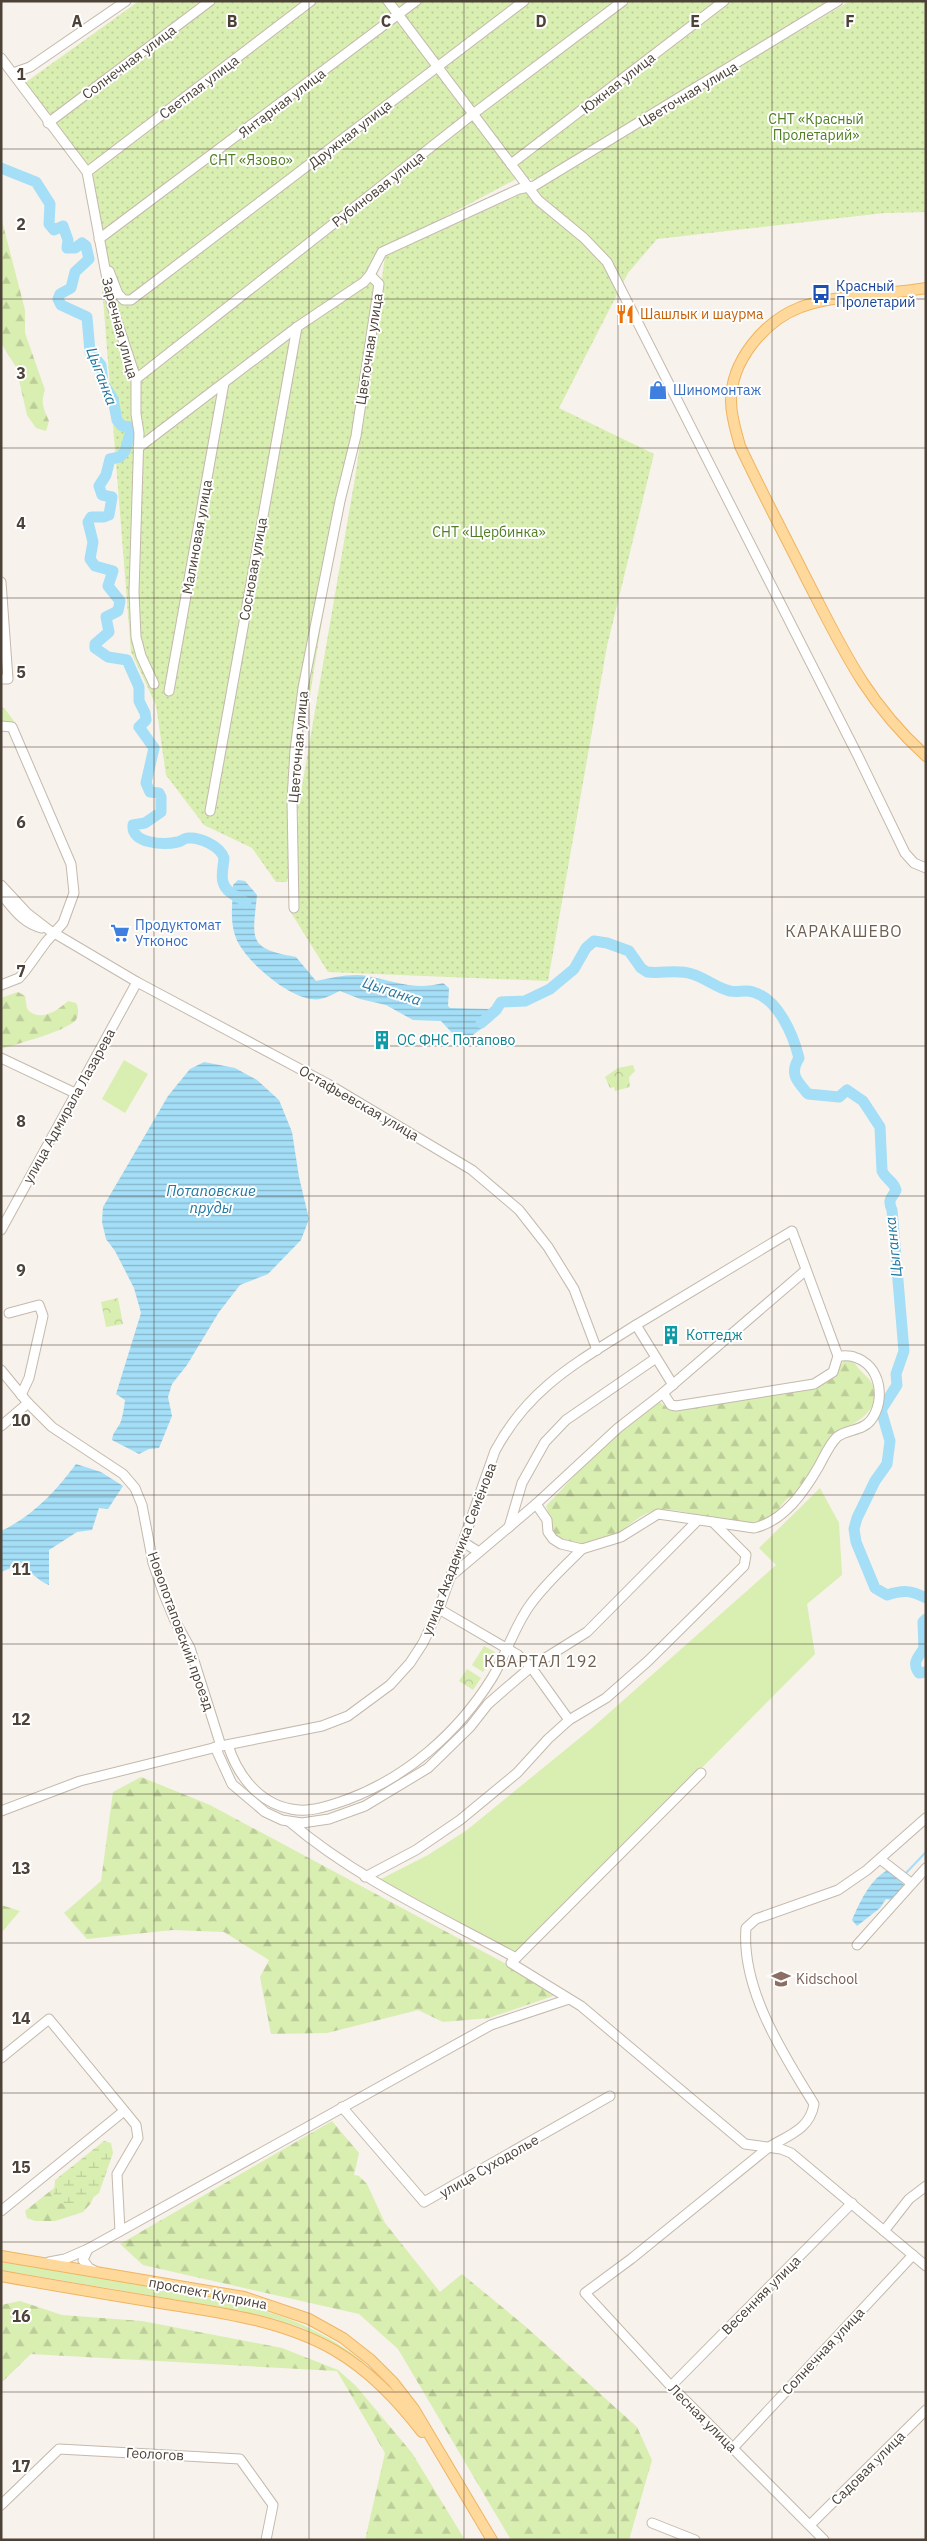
<svg xmlns="http://www.w3.org/2000/svg" width="927" height="2541" viewBox="0 0 927 2541" font-family="'IBM Plex Sans',sans-serif">
<style>
.grass{fill:#d9eeb1}
.forest{fill:url(#forest-firs)}
.wetland{fill:url(#wetland-marsh)}
.park{fill:url(#park-crowns)}
.garden{fill:url(#garden-dots)}
.water{fill:url(#water-rules)}
.lines{fill:none;stroke-linecap:round;stroke-linejoin:round}
.stream{stroke:#a4def7;stroke-width:2}
.river{stroke:#a4def7;stroke-width:11}
.minor-casing{stroke:#c4b9ac;stroke-width:11}
.major-casing{stroke:#efb561;stroke-width:12}
.minor{stroke:#fff;stroke-width:9}
.major{stroke:#ffd89c;stroke-width:10}
.grid{fill:none;stroke:#4c4238;stroke-width:1;stroke-opacity:0.55}
.labels{text-anchor:middle;dominant-baseline:central;stroke-width:4;stroke-linejoin:round;paint-order:stroke}
.street-label{font-size:14px;fill:#4c4238;stroke:#fff}
.park-label{font-size:14px;fill:#507f23;stroke:#fff}
.transit-label{font-size:14px;fill:#164399;stroke:#fff;text-anchor:start}
.food-label{font-size:14px;fill:#c56008;stroke:#fff;text-anchor:start}
.shop-label{font-size:14px;fill:#366cbe;stroke:#fff;text-anchor:start}
.culture-label{font-size:14px;fill:#0d838f;stroke:#fff;text-anchor:start}
.education-label{font-size:14px;fill:#785e54;stroke:#fff;text-anchor:start}
.water-label{font-size:15px;font-style:italic;fill:#2178a0;stroke:#fff}
.quarter-label{font-size:16px;letter-spacing:1px;fill:#705f4e;stroke:#fff}
.grid-label{font-size:16px;text-anchor:middle;font-weight:bold;fill:#4c4238;stroke:#fff;stroke-width:4;stroke-linejoin:round;paint-order:stroke}
</style>
<defs>
<pattern id="forest-firs" width="22" height="20" patternUnits="userSpaceOnUse" patternTransform="scale(1.25)"><rect width="22" height="20" fill="#d9eeb1"/><path d="M5 1l3.5 6h-7zM16 11l3.5 6h-7z" fill="#bccd99"/></pattern>
<pattern id="wetland-marsh" width="20" height="14" patternUnits="userSpaceOnUse" patternTransform="scale(1.25)"><rect width="20" height="14" fill="#d9eeb1"/><path d="M1 5h8M5 5V1M11 12h8M15 12V8" fill="none" stroke="#bccd99"/></pattern>
<pattern id="park-crowns" width="20" height="18" patternUnits="userSpaceOnUse" patternTransform="scale(1.25)"><rect width="20" height="18" fill="#d9eeb1"/><path d="M2 6a3 3 0 1 1 6 0M12 15a3 3 0 1 1 6 0" fill="none" stroke="#bccd99"/></pattern>
<pattern id="garden-dots" width="8" height="8" patternUnits="userSpaceOnUse" patternTransform="scale(1.25)"><rect width="8" height="8" fill="#d9eeb1"/><path d="M2 2h.1M6 6h.1" fill="none" stroke="#bccd99" stroke-width="1.8" stroke-linecap="round"/></pattern>
<pattern id="water-rules" width="6" height="5" patternUnits="userSpaceOnUse" patternTransform="scale(1.25)"><rect width="6" height="5" fill="#a4def7"/><path d="M0 2.5h6" fill="none" stroke="#88b6c9"/></pattern>
</defs>
<rect width="100%" height="100%" fill="#f7f2eb"/>
<!-- grass -->
<g class="grass">
<polygon points="124,1060 148,1074 125,1113 102,1099"/>
<polygon points="820,1488 839,1523 842,1575 807,1604 815,1654 515,1956 377,1881 428,1855 467,1830 592,1728 776,1565 759,1548"/>
<polygon points="484,1646 495,1652 483,1672 472,1665"/>
<path d="M1 2261C55 2270 109 2279 163 2289 241 2303 300 2312 365 2363L322 2337 300 2327 275 2319 237 2310 1 2270Z"/>
</g>
<!-- forest -->
<g class="forest">
<path d="M1 217 25 310V333L45 390C40 403 44 409 49 421L46 431 36 428 27 415 16 367 1 343Z"/>
<polygon points="1,707 5,709 16,724 1,727"/>
<path d="M18 992 25 996 27 1009C40 1023 57 1011 68 1001L76 1003C79 1008 79 1016 75 1021 65 1031 17 1044 1 1049V998Z"/>
<path d="M845 1358C857 1363 854 1364 862 1372 875 1385 872 1382 876 1400 871 1409 865 1417 856 1422 850 1426 841 1428 836 1433 823 1449 815 1478 800 1491 796 1495 791 1496 787 1499 779 1507 773 1518 762 1522 732 1534 688 1505 657 1510 643 1513 632 1523 621 1531 611 1538 578 1547 567 1543 548 1537 552 1521 546 1506L599 1450 657 1400 672 1411 818 1386C831 1379 838 1372 845 1358Z"/>
<polygon points="141,1777 210,1805 553,1989 556,1995 489,2018 443,2022 418,2010 327,2033 271,2034 260,1977 269,1960 224,1932 173,1930 87,1939 64,1913 101,1881 113,1792"/>
<polygon points="1,1905 20,1911 1,1933"/>
<polygon points="332,2121 359,2153 354,2175 359,2176 367,2184 385,2223 440,2292 462,2274 525,2326 637,2427 652,2460 629,2540 511,2540 398,2349 359,2314 143,2265 120,2244"/>
<polygon points="92,2158 100,2181 91,2203 83,2212 55,2221 35,2221 27,2218 25,2211"/>
<polygon points="20,2301 62,2315 142,2321 282,2348 338,2370 356,2386 412,2453 465,2540 365,2540 385,2453 337,2371 31,2354 1,2383 1,2305"/>
</g>
<!-- wetland -->
<path class="wetland" d="M104 2141 111 2143 113 2153 99 2193C90 2202 66 2206 53 2202L55 2180Z"/>
<!-- park -->
<g class="park">
<polygon points="633,1065 635,1071 629,1077 630,1087 615,1091 614,1087 610,1088 605,1077 618,1068"/>
<polygon points="118,1298 123,1324 106,1327 101,1302"/>
<polygon points="467,1669 481,1678 473,1690 459,1681"/>
</g>
<!-- garden -->
<polygon class="garden" points="139,1 832,1 536,180 520,177 381,251 295,789 299,804 356,472 385,256 539,186 850,1 926,1 926,212 884,213 657,239 628,273 559,408 654,454 607,646 548,981 328,972 290,911 299,809 287,882 276,882 252,848 204,825 166,775 156,705 131,652 93,172 22,85"/>
<!-- water -->
<g class="water">
<path d="M238 880 245 881 257 895C253 938 246 949 296 957L316 981C332 978 351 973 367 976 393 981 416 991 443 983L449 988 448 1006 450 1008 490 1009 493 1013V1020L470 1037 453 1034 441 1021 413 1020 386 1005 360 999 340 991C331 995 322 1001 311 999 287 996 245 961 236 938 229 921 233 902 233 885Z"/>
<path d="M204 1062 235 1068 257 1080 279 1100 292 1132 299 1177 309 1219 301 1240 268 1274 240 1285 219 1312 187 1365 172 1384 168 1397 172 1416 159 1448 149 1449 139 1454 112 1440C113 1431 118 1429 121 1421 123 1414 124 1408 125 1400L116 1394 141 1313 134 1288 115 1251 106 1239 102 1222 103 1207 168 1096 190 1069Z"/>
<path d="M76 1464 101 1472 123 1486 108 1509 99 1508 92 1530 77 1532 49 1550V1585C36 1580 31 1570 18 1565L1 1572V1531C33 1516 55 1492 76 1464Z"/>
<polygon points="926,1612 926,1649 922,1625"/>
<path d="M888 1870 904 1885 894 1900 886 1899 880 1908 857 1926 852 1920C860 1902 870 1879 888 1870Z"/>
</g>
<g class="lines">
<!-- stream -->
<polyline class="stream" points="905,1874 926,1852"/>
<!-- river -->
<g class="river">
<path d="M1 168 36 182 50 204 49 224 54 230 63 226 68 240 67 248H75L82 243 86 246 89 259 75 272 71 288 60 294 58 299 61 305 87 317 90 352 101 365 103 383 113 399 117 420 122 426 132 427 125 451 120 457 110 459 106 475 99 486 102 495 112 497 109 515 104 517H91L88 522 93 542 90 559 95 566 113 571 108 586 120 601 118 611 106 617 109 632 95 644V648L108 657 127 660 139 687V701L145 713 146 720 139 727 154 748 146 783 150 792 159 793 161 797V812L145 823 133 825C131 844 164 845 178 842 182 841 184 838 188 838 200 837 220 846 224 858 223 871 218 884 231 893 236 897 241 898 246 903"/>
<path d="M481 1023 496 1010 501 1002 525 1001 550 989 574 969 586 948 594 941 607 943 629 951 641 968 647 972C662 974 677 969 692 974 706 978 716 988 730 991 738 993 745 989 753 992 778 999 793 1034 799 1058 789 1074 797 1081 808 1094L839 1097 847 1090 863 1101 880 1127 882 1171C886 1180 893 1180 896 1190 892 1199 887 1198 892 1210L904 1351 896 1374 897 1385 881 1410 890 1441 887 1464 875 1481 857 1518 854 1529 856 1542 875 1588 887 1595C903 1590 911 1590 926 1598"/>
<path d="M926 1619 923 1622 924 1648C919 1657 911 1662 919 1673L926 1672"/>
</g>
<!-- minor casing -->
<g class="minor-casing">
<g id="minor">
<polyline points="388,1 538,200 584,238 607,262 858,756 905,853 914,863 926,868"/>
<polyline points="1,58 87,172 112,306 136,379 136,414 139,433 134,592 136,637 141,656 154,684"/>
<polyline points="13,73 30,67 126,1"/>
<polyline points="48,123 210,1"/>
<polyline points="511,164 724,1"/>
<polyline points="87,172 311,1"/>
<polyline points="99,239 416,1"/>
<polyline points="109,271 118,294 124,300 131,300 524,1"/>
<polyline points="136,379 473,114 623,1"/>
<polyline points="138,448 297,327 364,282 370,275 382,252 519,189 534,186 838,1"/>
<polyline points="1,582 8,679 1,679"/>
<polyline points="169,691 224,383"/>
<polyline points="1,726 12,727 71,864 74,893 63,923 46,942 25,971 19,978 1,985"/>
<polyline points="210,811 297,327"/>
<polyline points="1,885 27,913 49,930 137,982 328,1084 472,1170 519,1210 548,1247 574,1289 597,1350"/>
<path d="M1 894C13 908 23 924 42 928"/>
<polyline points="294,908 292,800 295,750 303,688 340,501 356,436 379,284 370,275"/>
<polyline points="1,1058 75,1093"/>
<polyline points="1,1230 137,982"/>
<polyline points="9,1313 39,1305 43,1316 29,1378 21,1395"/>
<polyline points="1,1370 28,1403 52,1427 123,1474 135,1488 142,1505 153,1563 163,1592 175,1621 190,1648 221,1746"/>
<polyline points="663,1393 671,1405 676,1406 814,1384 833,1372 838,1356 792,1231 636,1325 673,1385"/>
<polyline points="1,1426 28,1403"/>
<path d="M536 1504 547 1520 548 1532 553 1539 561 1544 582 1549 621 1537 658 1514 754 1528C784 1521 804 1492 819 1466 824 1457 829 1445 837 1437 847 1429 863 1431 871 1420 886 1400 881 1365 854 1357 850 1355 843 1356 838 1356"/>
<polyline points="509,1527 536,1504 618,1428 663,1393 806,1270"/>
<polyline points="463,1542 479,1552"/>
<polyline points="452,1575 509,1527 522,1483 545,1442 566,1420 656,1358"/>
<polyline points="439,1609 518,1655 531,1667 569,1720"/>
<path d="M228 1745C237 1774 258 1803 291 1809 310 1813 328 1806 346 1800 406 1778 458 1733 492 1678 506 1655 514 1627 530 1605 545 1584 564 1567 582 1549"/>
<polyline points="215,1747 232,1784 265,1812 282,1820 302,1823 329,1819 365,1806 428,1768 470,1727 488,1704 504,1690 531,1667 587,1632 698,1520"/>
<polyline points="701,1773 511,1963 581,2006 745,2144 781,2149 791,2153 926,2266"/>
<path d="M1 1811 80 1781 221 1746 322 1726 348 1716 390 1685 410 1663 423 1643 439 1609 495 1451C529 1387 578 1362 636 1325"/>
<path d="M290 1822C357 1879 439 1916 516 1958"/>
<polyline points="880,1859 911,1883"/>
<polyline points="365,1877 416,1850 460,1820 517,1773 548,1739 569,1720 606,1698 648,1661 744,1566 746,1555 713,1522"/>
<polyline points="857,1945 926,1868"/>
<polyline points="1,2058 49,2019 136,2125 138,2138 117,2174 120,2231"/>
<polyline points="342,2107 424,2202 610,2096"/>
<polyline points="1,2211 124,2111"/>
<polyline points="884,2231 909,2199 926,2186"/>
<polyline points="88,2249 83,2260 89,2268 95,2271"/>
<polyline points="49,2262 65,2259 88,2249 491,2025 569,1999"/>
<polyline points="671,2386 852,2203"/>
<polyline points="734,2447 913,2255"/>
<polyline points="1,2505 59,2449 240,2459 273,2505 266,2540"/>
<polyline points="652,2523 695,2540"/>
<polyline points="810,2525 926,2410"/>
<path d="M824 2540 668 2383 585 2293 631 2259 769 2147C789 2135 810 2129 814 2104 783 2054 741 1989 746 1928L756 1919 838 1890 867 1870 926 1818"/>
</g>
</g>
<!-- major casing -->
<g class="major-casing">
<g id="major">
<path d="M926 288C886 295 838 294 801 307 764 321 731 361 731 401 731 417 736 431 740 446 761 491 784 534 806 578 842 648 866 702 926 756"/>
<polyline points="1,2256 244,2297 309,2319 343,2338 371,2360 393,2382 414,2409 492,2540"/>
<path d="M1 2276C56 2286 111 2295 166 2304 224 2313 283 2321 334 2350 370 2371 397 2400 422 2432"/>
</g>
</g>
<!-- minor -->
<use href="#minor" class="minor"/>
<!-- major -->
<use href="#major" class="major"/>
</g>
<!-- grid -->
<path class="grid" d="M154 1V2540M309 1V2540M464 1V2540M618 1V2540M772 1V2540M1 149H926M1 299H926M1 448H926M1 598H926M1 747H926M1 897H926M1 1046H926M1 1196H926M1 1345H926M1 1495H926M1 1644H926M1 1794H926M1 1943H926M1 2093H926M1 2242H926M1 2392H926"/>
<!-- icons -->
<defs>
<g id="bus-bare" transform="scale(1.5)"><path d="M-5-6H5V4H4V6H2V4H-2V6H-4V4H-5ZM-3.5-4V0h7V-4ZM-3.5 1.2v1.5H-2V1.2ZM2 1.2v1.5H3.5V1.2Z" fill="#1a4fb4" stroke="#fff" stroke-width="2.5" paint-order="stroke"/></g>
<g id="restaurant-bare" transform="scale(1.5)"><path d="M-5-6h1v4h1v-4h1v4h1v-4h1v5L-1.5 .5V6h-2V.5L-5-1ZM5-6V6H3V1.5H1.5Q1.5-4 5-6Z" fill="#e8710a" stroke="#fff" stroke-width="2.5" paint-order="stroke"/></g>
<g id="shop-bare" transform="scale(1.5)"><path d="M-5-2.5h2.3a2.7 3.5 0 0 1 5.4 0H5L5.5 6h-11ZM-1.5-2.5h3a1.5 2.3 0 0 0-3 0Z" fill="#3f7fe0" stroke="#fff" stroke-width="2.5" paint-order="stroke"/></g>
<g id="supermarket-bare" transform="scale(1.5)"><path d="M-6-5.5h2.5l.6 2H6L4.5 2H-2.5L-4.4-4H-6ZM-1.5 3.2a1.3 1.3 0 1 0 .1 0ZM3 3.2a1.3 1.3 0 1 0 .1 0Z" fill="#3f7fe0" stroke="#fff" stroke-width="2.5" paint-order="stroke"/></g>
<g id="building-bare" transform="scale(1.5)"><path d="M-4-6H4V6H1V3H-1V6H-4ZM-2.5-4.3h1.7v1.8h-1.7ZM.8-4.3h1.7v1.8H.8ZM-2.5-1h1.7V.8h-1.7ZM.8-1h1.7V.8H.8Z" fill="#0f9aa8" stroke="#fff" stroke-width="2.5" paint-order="stroke"/></g>
<g id="school-bare" transform="scale(1.5)"><path d="M0-5L7-2L0 1L-7-2ZM-4 1L0 2.5L4 1V4Q0 6-4 4Z" fill="#8d6e63" stroke="#fff" stroke-width="2.5" paint-order="stroke"/></g>
</defs>
<g fill-rule="evenodd">
<use href="#bus-bare" x="821" y="294"/>
<use href="#restaurant-bare" x="625" y="314"/>
<use href="#shop-bare" x="658" y="390"/>
<use href="#supermarket-bare" x="120" y="933"/>
<use href="#building-bare" x="382" y="1040"/>
<use href="#building-bare" x="671" y="1335"/>
<use href="#school-bare" x="781" y="1979"/>
</g>
<g class="labels">
<!-- street labels -->
<g class="street-label">
<text transform="translate(129 62) rotate(-37)">Солнечная улица</text>
<text transform="translate(618 83) rotate(-38)">Южная улица</text>
<text transform="translate(199 87) rotate(-37)">Светлая улица</text>
<text transform="translate(688 94) rotate(-31)">Цветочная улица</text>
<text transform="translate(282 103) rotate(-37)">Янтарная улица</text>
<text transform="translate(350 134) rotate(-38)">Дружная улица</text>
<text transform="translate(378 189) rotate(-38)">Рубиновая улица</text>
<text transform="translate(120 328) rotate(75)">Заречная улица</text>
<text transform="translate(369 349) rotate(-81)">Цветочная улица</text>
<text transform="translate(197 537) rotate(-80)">Малиновая улица</text>
<text transform="translate(253 569) rotate(-80)">Сосновая улица</text>
<text transform="translate(298 747) rotate(-85)">Цветочная улица</text>
<text transform="translate(359 1103) rotate(30)">Остафьевская улица</text>
<text transform="translate(69 1106) rotate(-61)">улица Адмирала Лазарева</text>
<text transform="translate(459 1549) rotate(-69)">улица Академика Семёнова</text>
<text transform="translate(181 1631) rotate(70)">Новопотаповский проезд</text>
<text transform="translate(489 2166) rotate(-30)">улица Суходолье</text>
<text transform="translate(208 2293) rotate(11)">проспект Куприна</text>
<text transform="translate(761 2295) rotate(-45)">Весенняя улица</text>
<text transform="translate(823 2351) rotate(-47)">Солнечная улица</text>
<text transform="translate(703 2418) rotate(45)">Лесная улица</text>
<text transform="translate(155 2454) rotate(3)">Геологов</text>
<text transform="translate(868 2468) rotate(-45)">Садовая улица</text>
</g>
<!-- park labels -->
<g class="park-label">
<text x="816" y="119">СНТ «Красный<tspan x="816" dy="16">Пролетарий»</tspan></text>
<text x="251" y="160">СНТ «Язово»</text>
<text x="489" y="532">СНТ «Щербинка»</text>
</g>
<!-- transit labels -->
<g class="transit-label">
<text x="836" y="286">Красный<tspan x="836" dy="16">Пролетарий</tspan></text>
</g>
<!-- food labels -->
<g class="food-label">
<text x="640" y="314">Шашлык и шаурма</text>
</g>
<!-- shop labels -->
<g class="shop-label">
<text x="673" y="390">Шиномонтаж</text>
<text x="135" y="925">Продуктомат<tspan x="135" dy="16">Утконос</tspan></text>
</g>
<!-- culture labels -->
<g class="culture-label">
<text x="397" y="1040">ОС ФНС Потапово</text>
<text x="686" y="1335">Коттедж</text>
</g>
<!-- education labels -->
<g class="education-label">
<text x="796" y="1979">Kidschool</text>
</g>
<!-- water labels -->
<g class="water-label">
<text transform="translate(102 376) rotate(69)">Цыганка</text>
<text transform="translate(392 991) rotate(18)">Цыганка</text>
<text x="211" y="1190">Потаповские<tspan x="211" dy="17">пруды</tspan></text>
<text transform="translate(893 1247) rotate(-96)">Цыганка</text>
</g>
<!-- quarter labels -->
<g class="quarter-label">
<text x="844" y="931">КАРАКАШЕВО</text>
<text x="541" y="1661">КВАРТАЛ 192</text>
</g>
</g>
<g class="grid-label">
<text x="77" y="27">A</text>
<text x="232" y="27">B</text>
<text x="386" y="27">C</text>
<text x="541" y="27">D</text>
<text x="695" y="27">E</text>
<text x="850" y="27">F</text>
<text x="21" y="80">1</text>
<text x="21" y="230">2</text>
<text x="21" y="379">3</text>
<text x="21" y="529">4</text>
<text x="21" y="678">5</text>
<text x="21" y="828">6</text>
<text x="21" y="977">7</text>
<text x="21" y="1127">8</text>
<text x="21" y="1276">9</text>
<text x="21" y="1426">10</text>
<text x="21" y="1575">11</text>
<text x="21" y="1725">12</text>
<text x="21" y="1874">13</text>
<text x="21" y="2024">14</text>
<text x="21" y="2173">15</text>
<text x="21" y="2322">16</text>
<text x="21" y="2472">17</text>
</g>
<!-- border -->
<rect width="927" height="2541" fill="none" stroke="#4c4238" stroke-width="5"/>
</svg>
